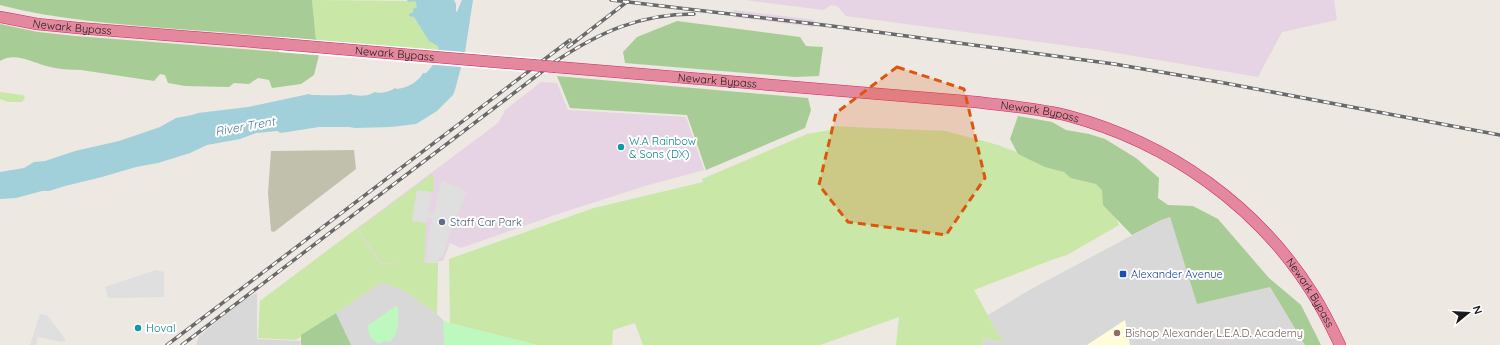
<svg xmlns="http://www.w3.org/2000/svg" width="1500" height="345" viewBox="0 0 1500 345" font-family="Quicksand,sans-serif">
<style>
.residential{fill:#d9d8d8}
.industrial{fill:#e6d3e3}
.education{fill:#fffdd8}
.construction{fill:#c1c0ad}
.grass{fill:#c9e7a6}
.forest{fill:#a8cc96}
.park{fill:#bdf8bf}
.parking{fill:#dfdfdf}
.water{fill:#a1d0db}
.pier{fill:#fff}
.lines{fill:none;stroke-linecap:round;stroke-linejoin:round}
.highway-casing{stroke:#d32568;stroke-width:12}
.highway{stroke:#e4889d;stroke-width:11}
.rail-casing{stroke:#696969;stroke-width:3.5}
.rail{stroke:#fff;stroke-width:2;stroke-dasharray:6;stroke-linecap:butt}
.highway-bridge-casing{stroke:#d32568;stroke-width:12;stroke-linecap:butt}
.highway-bridge{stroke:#e4889d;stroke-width:11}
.marked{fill:#de560d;fill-opacity:0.2;stroke:#de560d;stroke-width:3;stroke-dasharray:8 5;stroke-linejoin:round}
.culture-dot{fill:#0f9aa8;stroke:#fff;stroke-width:1.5}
.service-dot{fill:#5c6f8a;stroke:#fff;stroke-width:1.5}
.transit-dot{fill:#1a4fb4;stroke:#fff;stroke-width:1.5}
.education-dot{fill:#8d6e63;stroke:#fff;stroke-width:1.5}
.labels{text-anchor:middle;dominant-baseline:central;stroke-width:4;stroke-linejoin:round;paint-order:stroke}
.street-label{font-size:11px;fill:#1b1b1b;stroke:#fff}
.culture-label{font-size:11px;fill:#0d838f;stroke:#fff;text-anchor:start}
.service-label{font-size:11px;fill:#4e5e75;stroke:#fff;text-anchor:start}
.transit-label{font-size:11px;fill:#164399;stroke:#fff;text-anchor:start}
.education-label{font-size:11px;fill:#785e54;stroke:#fff;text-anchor:start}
.water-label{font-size:12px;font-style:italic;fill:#4778a1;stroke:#fff}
</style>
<rect width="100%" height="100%" fill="#ede8e1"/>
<!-- residential -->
<g class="residential">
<polygon points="1170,217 1197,303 1270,287 1305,345 982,345 984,338 1002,342 988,315 1033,288 1161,220"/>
<polygon points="382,282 406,292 437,314 445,322 447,345 351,345 336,313"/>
<polygon points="257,293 257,339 301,341 300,345 196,345 199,336 245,299"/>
</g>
<!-- industrial -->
<g class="industrial">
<polygon points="745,0 1334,0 1337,20 1282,32 1258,77 1099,50 846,16 837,6 831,5 824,10"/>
<polygon points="734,10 815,20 814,27 733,17"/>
<polygon points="541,82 557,83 568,110 686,117 704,170 645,186 555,215 461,248 450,243 443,261 439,261 438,264 381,264 356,229 498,123 504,113 504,111"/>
</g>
<!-- education -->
<polygon class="education" points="1125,320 1130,345 1087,345"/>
<!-- construction -->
<polygon class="construction" points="354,150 356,169 274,232 271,231 268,193 271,151"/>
<!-- grass -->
<g class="grass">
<polygon points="312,0 415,1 417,7 411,13 430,41 438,45 439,50 316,40"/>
<polygon points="0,92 23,95 25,98 22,102 8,102 0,99"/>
<polygon points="831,126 946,131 998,145 1104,186 1119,225 1067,255 1054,259 974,290 1002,341 1002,342 984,338 982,345 896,345 899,317 820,345 643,345 635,323 613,330 612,345 537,345 450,323 449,259 594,208 703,182 702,179 807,134 830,130"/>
<polygon points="432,174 434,178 433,193 417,190 412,221 426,223 424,263 438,263 437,314 406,292 382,282 296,340 258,338 260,301 356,229 381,264 412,263 382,263 357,229"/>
</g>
<!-- forest -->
<g class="forest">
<path d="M0 0H312L316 40C270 36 223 32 177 29 118 24 58 20 0 5Z"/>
<polygon points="677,21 800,37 806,46 823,47 819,76 795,77 625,63 623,52 637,37"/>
<path d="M0 24 38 32 75 36 319 55 314 75 301 84 272 88 269 80 258 78 249 84 234 83 229 87 185 86 168 83 165 75 160 74 154 81 81 70C70 70 58 69 46 66 31 62 15 52 0 61Z"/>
<polygon points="557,76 808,98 811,110 805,128 706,170 687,115 570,108"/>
<polygon points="1018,116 1052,122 1066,130 1089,134 1105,139 1136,158 1159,178 1158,198 1168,205 1193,206 1218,219 1269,278 1301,305 1321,345 1305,345 1270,287 1197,304 1170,217 1161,220 1132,235 1103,205 1102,190 1096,184 1071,178 1064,172 1045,167 1018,154 1010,139"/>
<polygon points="336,313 351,345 301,345 301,335"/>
</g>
<!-- park -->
<g class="park">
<path d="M396 306 398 308C398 319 400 335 389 342L385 341 378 344 370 336 367 326Z"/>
<polygon points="443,321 450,323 537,345 444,345"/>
</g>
<!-- parking -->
<g class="parking">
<polygon points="442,180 467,192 458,215 455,215 443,257 439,257 438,263 426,263 428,237 432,219 427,218 426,223 412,221 417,190 432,192 428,212 434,213 439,189"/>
<polygon points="156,270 164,272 164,297 108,298 105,287"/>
<polygon points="40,314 47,315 66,340 62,342 38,337 36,345 30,345"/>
</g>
<!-- water -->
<path class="water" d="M407 0H454L456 4V11L457 12 462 0H473L465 52 455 90 453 95 437 111 416 124 391 127 355 128 349 127H319L281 133 277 131 256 133 240 139 207 145 190 153 158 163 136 167 102 177 65 186 49 191H42L16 198 0 199V172L24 168 34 162 45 161 75 151 119 141 160 127 176 118 192 115 198 113 248 107 309 94 312 95C320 95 346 96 350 94 356 96 369 97 374 92 379 94 390 92 395 88L397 89C408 88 419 81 423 73H426C433 67 440 54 438 46L429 41 414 17 409 16V14L413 12V9L417 7 415 1 408 2Z"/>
<!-- pier -->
<polygon class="pier" points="280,37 564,60 547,74 279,52"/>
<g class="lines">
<!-- highway casing -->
<g class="highway-casing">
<g id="highway">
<path id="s1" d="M0 17 37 24 78 28 280 44"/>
<path id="s2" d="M556 67 976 102C1007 106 1039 108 1069 116 1169 143 1258 206 1313 294 1323 310 1332 328 1340 345"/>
</g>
</g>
<!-- highway -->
<use href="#highway" class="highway"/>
<!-- rail casing -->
<g class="rail-casing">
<g id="rail">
<polyline points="611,0 832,26 1114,64 1219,82 1500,135"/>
<polyline points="568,47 628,1"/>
<polyline points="167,345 570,40"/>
<path d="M182 345 556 61C600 32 640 14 694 14"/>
</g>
</g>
<!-- rail -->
<use href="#rail" class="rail"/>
<!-- highway-bridge casing -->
<g class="highway-bridge-casing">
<g id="highway-bridge">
<path id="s3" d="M280 44 556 67"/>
</g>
</g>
<!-- highway-bridge -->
<use href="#highway-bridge" class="highway-bridge"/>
</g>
<!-- marked area -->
<path class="marked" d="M897 67 964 89 985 178 946 235 848 222 819 185 836 113Z"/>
<!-- markers -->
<g class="culture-dot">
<circle cx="621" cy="147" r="4"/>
<circle cx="138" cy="328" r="4"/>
</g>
<circle class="service-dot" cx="442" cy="222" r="4"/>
<rect class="transit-dot" x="1119" y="270" width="8" height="8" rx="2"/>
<circle class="education-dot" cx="1117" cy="333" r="4"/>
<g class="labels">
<!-- street labels -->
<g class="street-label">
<text stroke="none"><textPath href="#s1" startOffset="73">Newark Bypass</textPath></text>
<text stroke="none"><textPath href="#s3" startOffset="115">Newark Bypass</textPath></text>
<text stroke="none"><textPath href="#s2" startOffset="162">Newark Bypass</textPath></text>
<text stroke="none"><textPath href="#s2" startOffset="486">Newark Bypass</textPath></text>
<text stroke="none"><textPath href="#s2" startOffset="822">Newark Bypass</textPath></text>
</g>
<!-- culture labels -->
<g class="culture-label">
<text x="629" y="141">W.A Rainbow<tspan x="629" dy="13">&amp; Sons (DX)</tspan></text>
<text x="146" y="328">Hoval</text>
</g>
<!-- service labels -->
<g class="service-label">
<text x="450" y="222">Staff Car Park</text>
</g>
<!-- transit labels -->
<g class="transit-label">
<text x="1131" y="274">Alexander Avenue</text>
</g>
<!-- education labels -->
<g class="education-label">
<text x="1125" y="333">Bishop Alexander L.E.A.D. Academy</text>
</g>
<!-- water labels -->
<g class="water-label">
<text transform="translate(245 126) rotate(-10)">River Trent</text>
</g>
</g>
<!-- north arrow -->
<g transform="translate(1468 313) rotate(72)" stroke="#ffffff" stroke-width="3" paint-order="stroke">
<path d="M0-3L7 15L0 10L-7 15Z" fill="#1b1b1b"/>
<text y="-6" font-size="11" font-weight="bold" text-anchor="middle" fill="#1b1b1b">N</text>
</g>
</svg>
